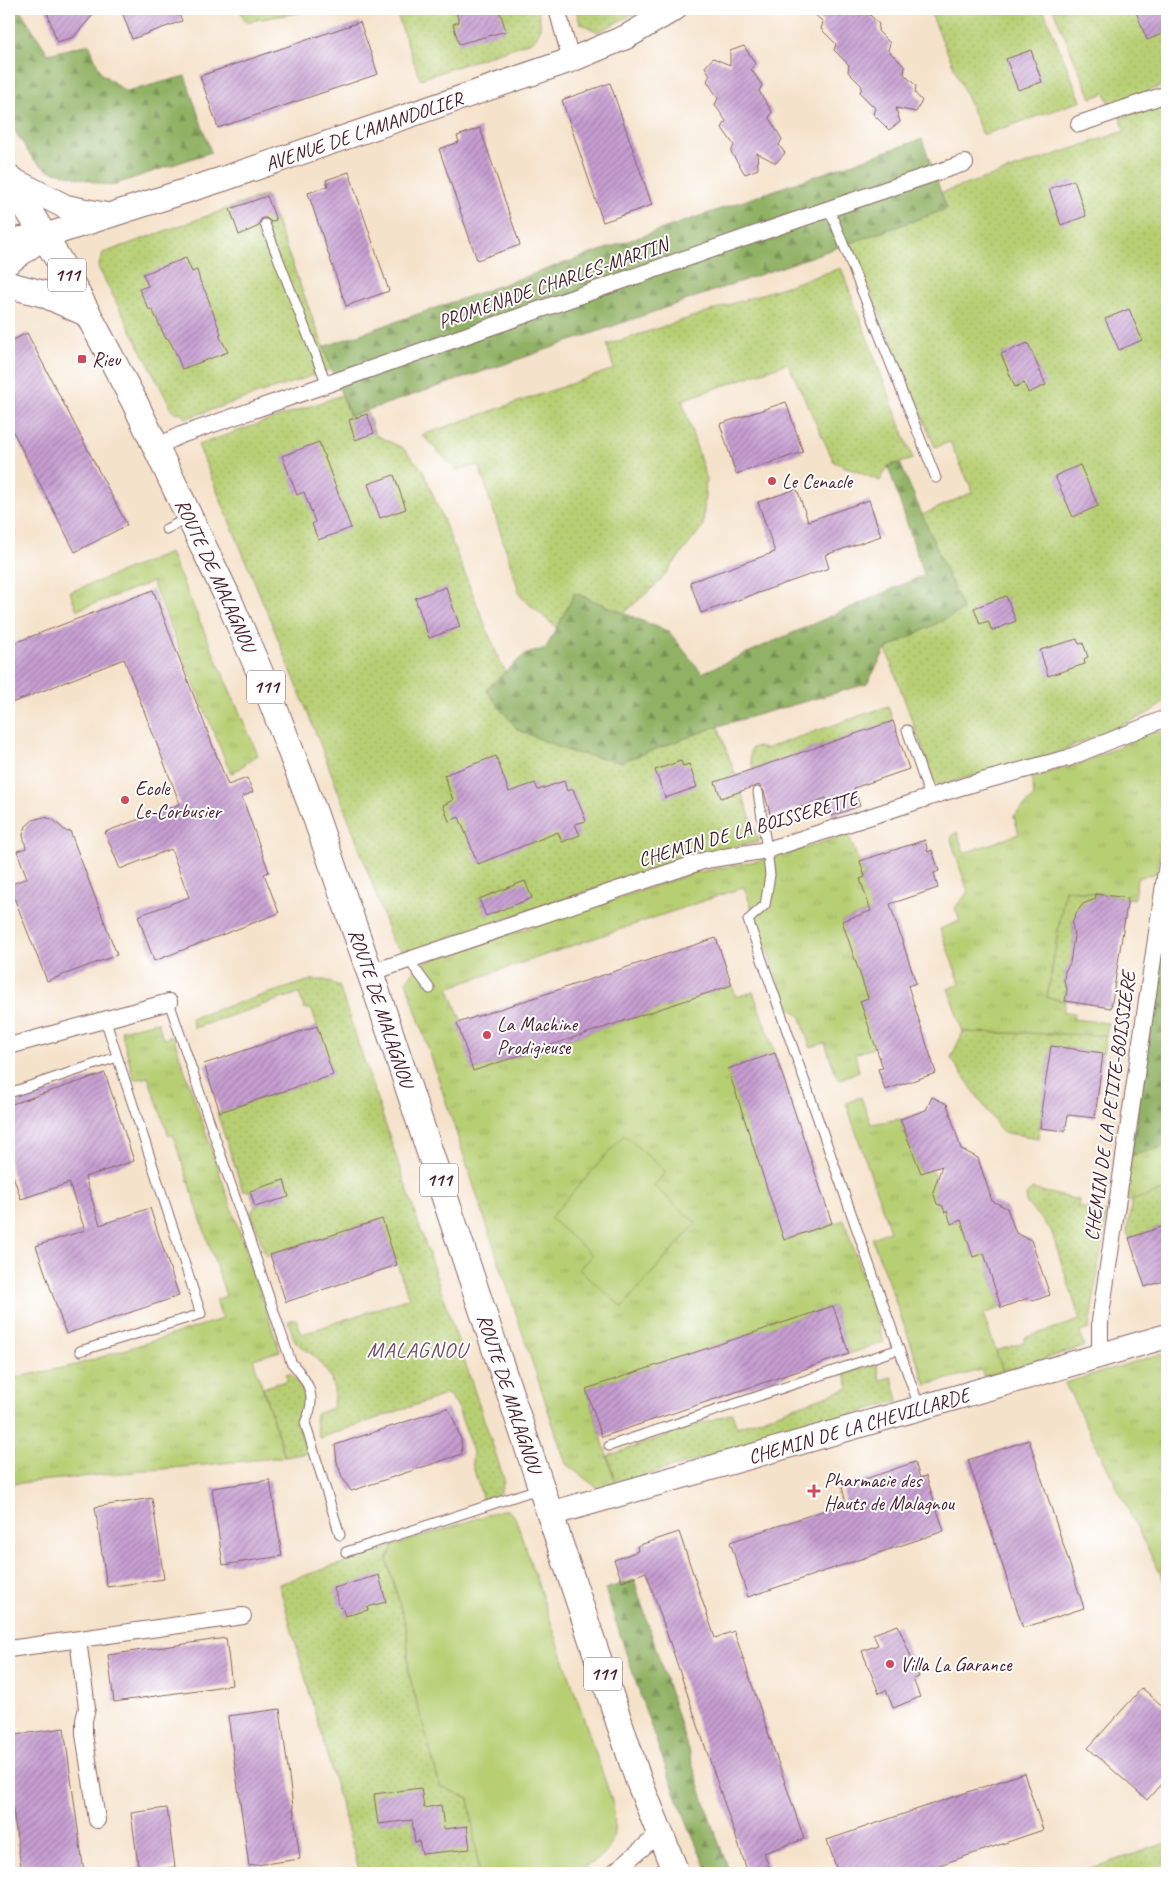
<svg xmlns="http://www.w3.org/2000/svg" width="1176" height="1882" viewBox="0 0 1176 1882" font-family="Caveat,sans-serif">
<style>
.grass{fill:url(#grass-dots);stroke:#80774f}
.forest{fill:url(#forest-firs);stroke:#6e6848}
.park{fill:url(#park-tufts);stroke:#80774f}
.pitch{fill:#b7cf73;stroke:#80774f}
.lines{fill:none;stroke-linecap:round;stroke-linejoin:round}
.stream{stroke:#6eb2e4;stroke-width:6}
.building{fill:url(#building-hatch)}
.lane-casing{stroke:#866363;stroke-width:11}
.street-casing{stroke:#866363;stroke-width:18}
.secondary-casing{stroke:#866363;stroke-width:26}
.primary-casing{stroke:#866363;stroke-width:28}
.lane{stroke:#fff;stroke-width:9}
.street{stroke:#fff;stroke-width:16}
.secondary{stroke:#fff;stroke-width:24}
.primary{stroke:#fff;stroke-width:26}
.poi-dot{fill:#d1495b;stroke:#fff;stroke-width:2}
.labels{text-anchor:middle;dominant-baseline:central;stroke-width:4;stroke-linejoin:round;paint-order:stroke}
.shield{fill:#fff;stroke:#80626b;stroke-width:1}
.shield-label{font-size:19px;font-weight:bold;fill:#4a1f2b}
.street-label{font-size:20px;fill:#4a1f2b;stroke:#fff}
.poi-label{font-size:20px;fill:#4a1f2b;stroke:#fff;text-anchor:start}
.quarter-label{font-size:22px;letter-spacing:1px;fill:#754b65;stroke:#fff}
</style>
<defs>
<pattern id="grass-dots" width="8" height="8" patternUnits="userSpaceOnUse" patternTransform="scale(1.25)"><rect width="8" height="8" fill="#b7cf73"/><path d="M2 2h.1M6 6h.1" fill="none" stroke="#9fb164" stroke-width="1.8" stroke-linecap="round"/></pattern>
<pattern id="forest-firs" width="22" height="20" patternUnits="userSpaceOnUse" patternTransform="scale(1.25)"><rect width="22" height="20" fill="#91b265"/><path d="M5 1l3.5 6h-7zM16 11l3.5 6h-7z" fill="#789053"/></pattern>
<pattern id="park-tufts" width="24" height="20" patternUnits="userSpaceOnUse" patternTransform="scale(1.25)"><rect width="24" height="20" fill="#b7cf73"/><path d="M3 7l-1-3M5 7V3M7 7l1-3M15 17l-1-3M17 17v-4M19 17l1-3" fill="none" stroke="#9fb164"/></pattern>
<pattern id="building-hatch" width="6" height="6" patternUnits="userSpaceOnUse" patternTransform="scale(1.25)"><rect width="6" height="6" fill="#c69ed1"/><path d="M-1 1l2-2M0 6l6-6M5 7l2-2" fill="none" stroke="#a380aa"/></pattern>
</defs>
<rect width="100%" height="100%" fill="#fff"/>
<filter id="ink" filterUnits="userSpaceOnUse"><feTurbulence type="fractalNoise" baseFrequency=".02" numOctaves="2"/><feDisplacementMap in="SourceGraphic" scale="10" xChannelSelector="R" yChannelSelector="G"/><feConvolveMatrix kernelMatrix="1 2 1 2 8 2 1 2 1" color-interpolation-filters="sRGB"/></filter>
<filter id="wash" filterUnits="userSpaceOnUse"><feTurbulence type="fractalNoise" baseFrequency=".0096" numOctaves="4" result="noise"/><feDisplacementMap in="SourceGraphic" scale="20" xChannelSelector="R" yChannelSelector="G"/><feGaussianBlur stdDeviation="1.12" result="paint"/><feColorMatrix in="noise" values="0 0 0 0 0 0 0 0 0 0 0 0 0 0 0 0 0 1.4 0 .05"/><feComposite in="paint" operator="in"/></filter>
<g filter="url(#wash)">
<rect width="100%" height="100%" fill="#f5e2ca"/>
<!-- grass -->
<g class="grass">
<polygon points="240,9 319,9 245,22"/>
<path d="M395 9H537C541 22 543 31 533 41L420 79Z"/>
<polygon points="576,9 643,9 598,32 580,23"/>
<polygon points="929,9 1043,9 1081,101 983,135"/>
<polygon points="1053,9 1167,9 1167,84 1110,105 1105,93 1091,98"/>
<polygon points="1167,102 1167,699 1159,706 1147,714 1054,754 936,786 886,649 962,610 922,515 973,492 950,442 935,447 850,243 947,209 941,193 1125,131 1120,118"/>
<polygon points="266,195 332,369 187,418 179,412 174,413 98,267 103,253"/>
<polygon points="841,268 913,459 888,466 880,481 834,462 788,363 682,400 706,478 703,526 660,581 624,613 575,593 557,628 521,597 479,465 456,470 422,435 614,369 607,345"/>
<path d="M342 395 350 416 367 411 375 435 403 448 423 470 500 662 536 718 621 761 718 726 759 842 700 853 413 950H400L392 942C336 773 266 610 198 445Z"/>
<polygon points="888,706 893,721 753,769 750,758 751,749 757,746 765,749"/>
<polygon points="1065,889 1096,894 1095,899 1083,904 1076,913 1072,923 1074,936 1070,963 1065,971 1064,981 1067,989 1065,1001 1047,998"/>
<path d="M311 980H325L339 986 504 1479C502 1493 497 1498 484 1504L472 1463 473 1452 457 1405 448 1394 319 1438 315 1421 316 1414 333 1408 334 1390 330 1376 314 1356 295 1341 288 1321 296 1319 302 1334 409 1298 381 1219 266 1256 251 1212 255 1207 250 1191H243L217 1113 333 1075 312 1010 304 1008 299 993 194 1028 191 1018Z"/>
<polygon points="963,1032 1106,1035 1103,1053 1051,1046 1038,1138 1002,1132 951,1058"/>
<polygon points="1032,1189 1079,1200 1078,1207 1107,1212 1089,1329 1080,1332 1084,1347 1003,1371 996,1351 1025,1342 1024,1338 1080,1320 1051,1230 1027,1204 1026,1195"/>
<polygon points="1167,1190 1167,1225 1129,1238 1127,1231 1132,1200"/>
<polygon points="877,1365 880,1380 892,1377 898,1401 616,1484 608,1456 732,1413 737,1427 849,1388 845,1373"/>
<path d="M289 1373C306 1389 308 1400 296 1419L307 1453 285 1457 263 1388 288 1380 286 1374Z"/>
<polygon points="394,1546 387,1560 407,1630 409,1674 440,1786 469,1798 479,1873 360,1873 279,1584"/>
<polygon points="1167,1843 1167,1873 1077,1873"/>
</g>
<!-- forest -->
<g class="forest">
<polygon points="9,9 17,9 21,11 48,54 89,44 101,73 126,92 185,76 211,152 110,186 48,170 33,159 9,122"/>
<polygon points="922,139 947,209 505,364 350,416 323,347"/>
<polygon points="900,463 963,610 886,649 867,684 718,726 621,762 571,752 518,730 486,690 524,655 546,648 575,593 669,632 702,673 924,575 888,466"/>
<polygon points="1167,914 1167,1146 1131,1156"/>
<path d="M634 1580 712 1825 730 1873H709C667 1782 637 1685 605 1589Z"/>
</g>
<!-- park -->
<g class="park">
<polygon points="170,553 258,755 231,774 152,582 77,610 70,592"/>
<polygon points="1157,730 1167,737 1167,795 1157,873 1137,878 1134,899 1065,889 1047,998 1065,1001 1063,1012 1074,1013 1073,1019 1108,1023 1106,1035 963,1032 948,989 960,983 940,929 960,921 955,908 968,892 951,840 953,835 957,832 964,853 1019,834 1014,816 1034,797 1032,777 1080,764"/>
<polygon points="848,834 865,877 860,879 867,898 876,909 842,921 868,998 860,1001 876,1047 855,1054 859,1071 838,1080 825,1043 810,1047 801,1018 786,1003 744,887 448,988 462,1022 473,1071 732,985 736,997 753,992 775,1053 728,1069 785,1240 844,1220 884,1342 849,1354 833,1306 586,1389 616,1484 599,1489 566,1464 406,981 420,964 694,873 778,857"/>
<polygon points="158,1022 163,1039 173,1036 280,1351 253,1359 285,1457 9,1484 9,1379 76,1365 222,1319 216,1300 226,1296 173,1135 169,1136 148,1077 134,1080 121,1030"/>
<polygon points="861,1097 871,1124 900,1119 921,1173 931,1169 936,1181 934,1181 936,1189 933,1192 937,1204 942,1205 945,1212 947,1211 951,1223 961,1220 973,1256 984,1253 1001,1308 983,1314 1003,1371 984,1377 981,1370 926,1385 872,1238 890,1231 846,1103"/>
<polygon points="1167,1146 1167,1190 1125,1202 1131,1156"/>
<polygon points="1167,1352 1167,1587 1065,1383"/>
</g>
<!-- pitch -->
<g class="pitch">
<polygon points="624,1135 666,1172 654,1186 696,1223 622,1307 579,1269 592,1255 550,1218"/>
<path d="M502 1510H508L515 1517 613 1804C618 1840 612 1860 575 1869L479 1873 469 1798 440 1786 409 1674 407 1630 387 1560 394 1546Z"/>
</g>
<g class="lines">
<!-- stream -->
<polyline class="stream" points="1166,1359 1167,1362"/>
</g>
<g id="blocks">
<!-- building -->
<g class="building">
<polygon points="46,9 98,9 74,37 57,42"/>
<polygon points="121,9 177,9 182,21 132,39"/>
<polygon points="455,9 499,9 506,31 459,44 453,24 459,22"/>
<polygon points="809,9 864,9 879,24 878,31 890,43 888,50 905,67 904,74 916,86 915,93 922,101 916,112 896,108 900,122 889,130 873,114 875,108 860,93 862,86 848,72 849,65 834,50 836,44 821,29 823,22"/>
<polygon points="1135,9 1167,9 1167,32 1147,40"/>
<polygon points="360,22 378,74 218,128 200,76"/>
<polygon points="744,46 755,63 751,69 762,85 759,91 772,112 769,118 782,139 779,145 785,153 776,163 757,153 758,169 745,174 731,152 734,145 722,128 726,121 715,105 718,98 707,81 710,75 705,67 713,58 730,65 730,51"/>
<polygon points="1031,50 1042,82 1018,90 1006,59"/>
<polygon points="610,83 652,205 603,222 562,100"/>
<polygon points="480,128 520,245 477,260 439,149 459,142 457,136"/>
<polygon points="349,172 389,291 346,306 308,193 328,186 326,180"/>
<polygon points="1074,180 1086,216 1061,225 1049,189"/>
<polygon points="267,196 276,220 271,222 266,218 262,218 259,223 259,226 239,235 230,209"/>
<polygon points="186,258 192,272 197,270 200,281 206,293 221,334 219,335 228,352 182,369 175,351 168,338 166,339 152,309 149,310 139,289 148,286 143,274"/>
<polygon points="1129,309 1142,340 1119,350 1105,319"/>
<polygon points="27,333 127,525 75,552 9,424 9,342"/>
<polygon points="1028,343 1046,385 1028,393 1024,383 1015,387 1001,354"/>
<polygon points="786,402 803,452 736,474 720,424"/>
<polygon points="367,414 374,433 355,440 349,420"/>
<polygon points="319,442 351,528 318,540 312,524 315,522 304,492 297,495 282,456"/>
<polygon points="1080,465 1098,506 1073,517 1055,476"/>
<polygon points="394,475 406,509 380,518 368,484"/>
<polygon points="797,489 808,521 869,500 881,536 825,555 829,568 701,613 690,582 775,552 758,502"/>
<polygon points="446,587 460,627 429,638 415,598"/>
<polygon points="153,590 228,785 247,778 253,792 242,797 269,872 264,874 279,913 154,961 138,916 189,897 171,849 120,869 105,832 180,804 124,659 9,704 9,645"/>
<polygon points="1006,596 1016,621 992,631 988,621 980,624 974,608"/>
<polygon points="1077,639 1079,644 1083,643 1088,657 1084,659 1085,664 1048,676 1040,650"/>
<polygon points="893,721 909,769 854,788 860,806 832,816 826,798 771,817 764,791 759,785 721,798 715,782"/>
<polygon points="496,756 509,792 535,783 538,790 564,781 567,791 573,789 586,821 575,824 580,835 562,842 558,832 478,864 459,817 449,821 443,805 453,800 444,775"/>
<polygon points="681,761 683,766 689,764 697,787 665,798 655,770"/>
<polygon points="43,817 52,819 67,832 70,831 117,955 47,981 9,885 27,878 17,851 26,848 23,835 26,826 33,820"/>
<polygon points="925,840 928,852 932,850 939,871 934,873 938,888 890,904 916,983 908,986 936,1073 885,1090 878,1069 883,1068 860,1001 868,998 842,921 871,911 860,879 865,877 860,861"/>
<polygon points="525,881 532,898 486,916 479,899"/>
<polygon points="1096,894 1128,898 1111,1008 1065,1001 1067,989 1064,981 1065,971 1070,963 1074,936 1072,923 1076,913 1083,904 1095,899"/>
<polygon points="716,938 732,985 473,1071 457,1023"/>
<polygon points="317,1026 333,1075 220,1112 204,1064"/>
<polygon points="1051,1046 1103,1053 1095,1118 1068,1115 1065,1131 1040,1128 1042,1112 1041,1112"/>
<polygon points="775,1053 832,1223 784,1240 728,1069"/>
<polygon points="105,1073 134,1161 85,1177 100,1225 150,1208 179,1296 66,1334 36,1246 85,1230 69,1183 21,1199 9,1164 9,1105"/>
<polygon points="932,1097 947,1104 961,1149 978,1158 992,1201 1007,1208 1016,1233 1031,1240 1050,1295 1033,1301 1028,1298 1001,1308 984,1253 973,1257 961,1220 951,1224 947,1211 945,1213 943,1206 937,1204 933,1192 942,1166 921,1173 900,1119 926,1110"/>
<polygon points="284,1180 289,1197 255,1207 250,1191"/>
<polygon points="382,1219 397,1265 286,1302 270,1255"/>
<polygon points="1167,1225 1167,1280 1145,1287 1129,1238"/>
<polygon points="833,1306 849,1354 602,1437 586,1389"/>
<polygon points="447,1408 453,1418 461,1440 462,1454 351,1491 342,1477 337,1462 335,1445"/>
<polygon points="1029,1440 1084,1608 1023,1628 968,1460"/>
<polygon points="915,1462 920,1478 926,1476 944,1531 748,1597 730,1542 846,1503 842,1487"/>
<polygon points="270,1480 282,1556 223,1565 212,1488"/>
<polygon points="152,1498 164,1579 107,1587 95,1507"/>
<polygon points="679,1532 715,1638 734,1631 804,1839 764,1853 771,1873 748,1873 646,1572 622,1581 614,1560 638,1551 637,1546"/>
<polygon points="379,1575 386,1602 367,1607 368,1610 345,1616 342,1607 340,1608 334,1588"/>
<polygon points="898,1625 919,1677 913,1679 920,1697 893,1708 886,1690 879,1693 862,1651 878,1645 873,1634"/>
<polygon points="226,1638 232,1685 114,1702 108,1655"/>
<polygon points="1142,1688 1167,1710 1167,1777 1147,1800 1088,1748"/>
<polygon points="280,1709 300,1859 249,1866 228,1716"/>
<polygon points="64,1728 84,1873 22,1873 9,1782 9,1736"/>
<polygon points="1024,1773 1043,1830 916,1873 838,1873 827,1840"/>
<polygon points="421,1788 424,1808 441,1805 444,1829 467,1826 470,1849 422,1854 419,1841 415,1842 412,1820 378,1824 374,1794"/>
<polygon points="167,1808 175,1867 139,1872 131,1813"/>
</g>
</g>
</g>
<g filter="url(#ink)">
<use href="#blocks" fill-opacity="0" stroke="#866363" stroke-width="1"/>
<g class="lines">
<!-- lane casing -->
<g class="lane-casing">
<g id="lane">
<polyline points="829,208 936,478"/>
<polyline points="265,224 327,385"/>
<polyline points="166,529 188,518"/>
<polyline points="907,730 930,797"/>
<polyline points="758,792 767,850 770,875 765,905 748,920 919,1406"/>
<polyline points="408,959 430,989"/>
<path d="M169 1002 291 1362C309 1382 318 1397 305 1423L340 1535"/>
<polyline points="9,1093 117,1057"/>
<polyline points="80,1351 201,1314 105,1019"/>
<polyline points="609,1446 899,1349"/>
<polyline points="346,1552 538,1489"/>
</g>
</g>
<!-- street casing -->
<g class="street-casing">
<g id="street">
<polyline points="557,9 571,60"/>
<polyline points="1079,124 1167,94"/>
<path d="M156 447 181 435C443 345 703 250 965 163"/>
<polyline points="370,973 706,860 767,850 964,786 1068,758 1161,720 1167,720"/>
<polyline points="9,1046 169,1002"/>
<polyline points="1100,1355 1100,1321 1167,864"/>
<polyline points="78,1640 87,1708 84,1720 84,1734 97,1820"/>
<polyline points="9,1649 243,1616"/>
<polyline points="613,1873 659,1834"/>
</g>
</g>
<!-- secondary casing -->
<g class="secondary-casing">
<g id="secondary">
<polyline points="9,178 66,207 106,215"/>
<path id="s1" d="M9 262 45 236 226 178 571 60 626 37 674 9"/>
<path id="s2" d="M550 1514 920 1408 1167 1336"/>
</g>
</g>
<!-- primary casing -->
<g class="primary-casing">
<g id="primary">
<path id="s3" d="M9 178 64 269 134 401 227 596 267 689 315 815 376 990 638 1779 676 1873"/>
<polyline points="9,242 45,236"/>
<polyline points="9,285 44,294 88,314"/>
</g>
</g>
<!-- lane -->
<use href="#lane" class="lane"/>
<!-- street -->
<use href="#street" class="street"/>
<!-- secondary -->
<use href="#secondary" class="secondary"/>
<!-- primary -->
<use href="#primary" class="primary"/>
</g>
</g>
<!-- markers -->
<g class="poi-dot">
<rect x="77" y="354" width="10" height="10" rx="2.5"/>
<circle cx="772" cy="481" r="5"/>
<circle cx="125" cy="800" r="5"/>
<circle cx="487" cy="1035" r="5"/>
<path d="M811.5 1483.5h5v5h5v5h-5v5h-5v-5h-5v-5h5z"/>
<circle cx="890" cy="1664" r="5"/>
</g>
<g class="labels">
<!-- shield labels -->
<g class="shield">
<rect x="48" y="258.5" width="38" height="33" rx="4"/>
<rect x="247" y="670.5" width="38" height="33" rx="4"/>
<rect x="420" y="1163.5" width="38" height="33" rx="4"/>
<rect x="584" y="1657.5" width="38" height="33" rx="4"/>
</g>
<g class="shield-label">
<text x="67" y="275">111</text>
<text x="266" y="687">111</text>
<text x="439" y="1180">111</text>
<text x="603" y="1674">111</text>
</g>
<!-- street labels -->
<g class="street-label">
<text stroke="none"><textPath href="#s1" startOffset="380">AVENUE DE L'AMANDOLIER</textPath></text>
<text transform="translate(553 283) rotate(-19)">PROMENADE CHARLES-MARTIN</text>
<text stroke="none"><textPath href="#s3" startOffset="448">ROUTE DE MALAGNOU</textPath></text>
<text transform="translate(748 829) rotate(-16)">CHEMIN DE LA BOISSERETTE</text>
<text stroke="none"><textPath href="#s3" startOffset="912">ROUTE DE MALAGNOU</textPath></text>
<text transform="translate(1110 1106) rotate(-82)">CHEMIN DE LA PETITE-BOISSIÈRE</text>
<text stroke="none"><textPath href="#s3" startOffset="1318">ROUTE DE MALAGNOU</textPath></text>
<text stroke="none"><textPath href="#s2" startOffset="321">CHEMIN DE LA CHEVILLARDE</textPath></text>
</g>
<!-- poi labels -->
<g class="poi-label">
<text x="92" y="359">Rieu</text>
<text x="782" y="481">Le Cenacle</text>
<text x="135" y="788">Ecole<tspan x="135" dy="23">Le-Corbusier</tspan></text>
<text x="497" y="1024">La Machine<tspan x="497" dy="23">Prodigieuse</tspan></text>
<text x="824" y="1480">Pharmacie des<tspan x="824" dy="23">Hauts de Malagnou</tspan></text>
<text x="900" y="1664">Villa La Garance</text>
</g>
<!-- quarter labels -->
<g class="quarter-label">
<text x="417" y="1350">MALAGNOU</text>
</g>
</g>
<!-- margin -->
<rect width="1176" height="1882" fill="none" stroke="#fff" stroke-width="30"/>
</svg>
